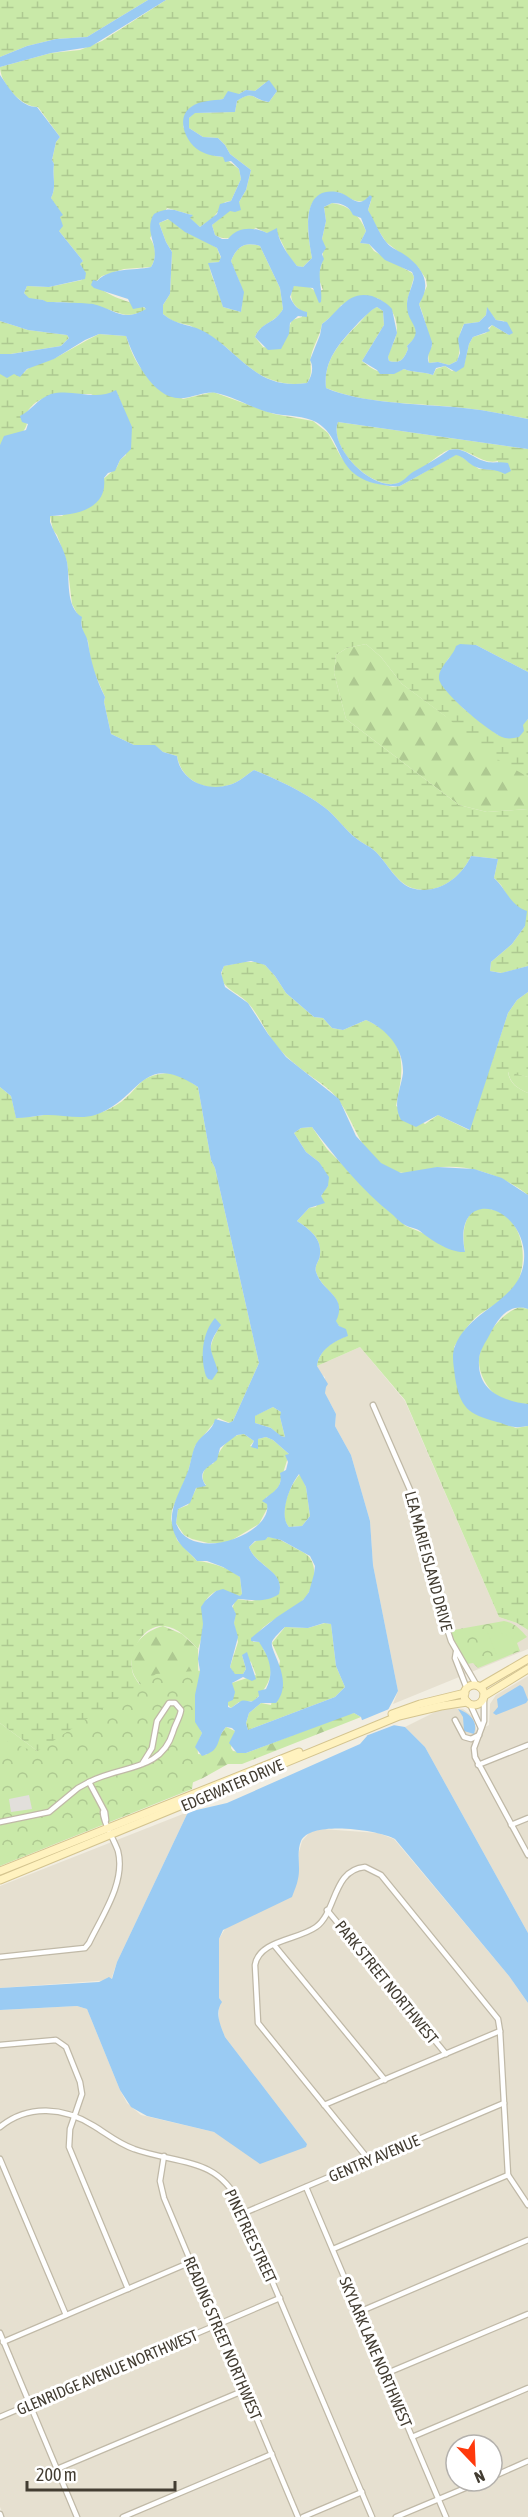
<svg xmlns="http://www.w3.org/2000/svg" width="528" height="2517" viewBox="0 0 528 2517" font-family="'Asap Condensed',sans-serif">
<style>
.residential{fill:#e6e0d0;fill-rule:evenodd}
.forest{fill:url(#forest-firs)}
.wetland{fill:url(#wetland-marsh);fill-rule:evenodd}
.park{fill:url(#park-crowns)}
.garden{fill:#c9e9a8}
.parking{fill:#e2dfdb}
.water{fill:#9acbf3;fill-rule:evenodd}
.pier{fill:#f2eee2}
.lines{fill:none;stroke-linecap:round;stroke-linejoin:round}
.street-casing{stroke:#c0b9a7;stroke-width:7}
.secondary-casing{stroke:#d4c48f;stroke-width:9}
.street{stroke:#fff;stroke-width:4.5}
.secondary{stroke:#fff2bf;stroke-width:7}
.labels{text-anchor:middle;dominant-baseline:central;stroke-width:6;stroke-linejoin:round;paint-order:stroke}
.street-label{font-size:16px;fill:#433d32;stroke:#fff}
</style>
<defs>
<pattern id="forest-firs" width="22" height="20" patternUnits="userSpaceOnUse" patternTransform="scale(1.5)"><rect width="22" height="20" fill="#c9e9a8"/><path d="M5 1l3.5 6h-7zM16 11l3.5 6h-7z" fill="#aec991"/></pattern>
<pattern id="wetland-marsh" width="20" height="14" patternUnits="userSpaceOnUse" patternTransform="scale(1.5)"><rect width="20" height="14" fill="#c9e9a8"/><path d="M1 5h8M5 5V1M11 12h8M15 12V8" fill="none" stroke="#aec991"/></pattern>
<pattern id="park-crowns" width="20" height="18" patternUnits="userSpaceOnUse" patternTransform="scale(1.5)"><rect width="20" height="18" fill="#c9e9a8"/><path d="M2 6a3 3 0 1 1 6 0M12 15a3 3 0 1 1 6 0" fill="none" stroke="#aec991"/></pattern>
</defs>
<rect width="100%" height="100%" fill="#f2eee2"/>
<!-- residential -->
<g class="residential">
<polygon points="360,1347 405,1401 499,1617 517,1623 528,1630 528,1649 393,1704 398,1691 373,1565 370,1521 351,1455 335,1426 336,1414 325,1393 325,1377 319,1373 317,1366"/>
<polygon points="528,1676 528,1933 425,1747 405,1727 437,1711 451,1708 463,1709 472,1716 477,1731 489,1725 490,1704 496,1695"/>
<polygon points="188,1812 117,1962 111,1980 0,1988 0,1886"/>
<path d="M322 1829 378 1833 394 1839 509 1976 528 2003V2517H4L0 2507V2010L77 2006 87 2009 120 2090 127 2103 141 2115 214 2132 233 2143 307 2144 225 2037 219 2022V2006L221 2002 219 1998V1939L226 1927 294 1890 298 1878 299 1852 302 1841 310 1832ZM456 2445H492V2481H456Z"/>
</g>
<!-- forest -->
<g class="forest">
<polygon points="366,644 381,657 402,684 528,777 528,809 487,812 459,805 346,719 334,673 336,655 347,648"/>
<path d="M508 1071 528 1077V1093C517 1088 510 1084 508 1071Z"/>
<path d="M163 1626 182 1634 198 1649 199 1728 202 1733 197 1744 198 1754 206 1755 226 1727 235 1731 231 1748 233 1751 246 1753 348 1714 354 1713 361 1717 242 1764H228L203 1778 173 1791 0 1746V1723L44 1756 144 1690C140 1684 133 1676 132 1669 129 1646 142 1632 163 1626Z"/>
</g>
<!-- wetland -->
<g class="wetland">
<polygon points="0,0 148,0 87,37 56,39 27,46 0,57"/>
<path d="M166 0H528V419C504 414 479 409 454 407 414 403 364 404 326 388 323 359 341 342 360 322 365 317 369 310 377 307L383 311 384 325 362 361C375 372 386 377 404 369 413 373 422 371 433 375L436 369 445 366 452 371 464 365 469 344 473 337 486 333 492 325 509 335 504 321 496 320 487 308 486 315 479 322 464 324C455 341 463 345 457 361L449 365 438 362 429 363 428 353 432 346C427 332 425 318 419 304L427 286 426 279 418 267 386 242 373 222 368 210 371 201C366 200 361 202 357 201 349 200 343 192 335 192 299 191 308 235 312 258L303 267 297 266 289 257 277 233H267L256 228C243 234 228 243 215 235L212 225 239 202 246 190 251 170 230 154 225 145 218 138 203 137 189 128V118L194 113 235 112 237 101C253 89 253 100 269 102L277 91 265 83 255 91 246 90 239 94H227L223 99 191 107 183 127 215 156 223 157 239 169 241 179 231 201 225 202 213 218 200 227 189 218 192 215 167 208 150 238C156 247 157 257 151 267L124 269 102 276 95 282C104 297 131 301 147 309 127 320 122 313 103 308 90 304 59 301 46 303L43 300 29 299 24 293 27 286 49 287 82 280 80 263 83 261 59 231 60 217 51 198C57 186 52 177 54 164L52 160 56 142 60 137 38 107C21 107 0 83 0 67L51 53 80 50 102 41Z"/>
<path d="M332 203C349 205 360 216 366 231L360 243 369 244 374 251 412 273 414 277 407 301 417 333 416 337 407 346 408 349C404 359 401 364 389 361L388 357C389 350 393 345 395 339 401 321 392 306 377 298L341 305 339 310 322 324C320 336 314 344 311 356 309 365 314 373 307 383 271 388 252 371 228 349 222 343 212 339 204 334 199 332 193 326 188 325 176 322 174 323 163 314V305L170 294 172 252 166 242 159 223 169 219 217 248 221 258 219 262 209 263C210 277 220 292 223 307L241 312C245 284 239 284 231 261 237 246 245 241 260 246L280 288 283 309C275 324 261 322 255 337L263 347 276 349 283 342 292 320 302 317V311C292 305 288 296 294 286H308L315 291 323 290 318 277 323 258 322 239 326 221 324 207Z"/>
<polygon points="0,321 28,330 67,335 69,338 61,346 4,355 0,354"/>
<path d="M99 334 126 336C137 373 151 381 183 399L213 392 274 414 313 421 328 433 341 457 371 482 393 487 400 486 455 455H459L479 469 498 470V461C480 466 468 445 449 450 438 453 414 478 398 483 372 491 328 447 338 422L528 449V672L476 645C450 653 442 657 443 686L463 708 498 735 522 728V725L528 719V777L490 755 445 716 402 684 381 657 366 644 347 648 336 655 334 673 346 719 459 805 487 812 528 809V966L502 973 490 971 491 962 512 944 525 926 501 885 494 878 498 859 471 856C461 878 437 896 412 888 396 882 387 863 376 852 370 846 363 844 357 839 345 830 336 816 324 807 303 791 278 780 254 770 246 775 238 783 229 785 206 793 181 780 177 756L163 752 154 745H134L111 734 104 702 105 697 91 665 88 641 83 634 81 621 72 604 67 562 57 535 53 530 50 516H62L117 467 120 460 126 455C128 424 129 419 116 391 107 395 99 400 91 394 67 394 42 390 27 412 30 434 17 436 0 445V374L24 373C32 362 46 363 57 357 72 349 84 341 99 334Z"/>
<path d="M243 962H258L265 965 275 976 286 993 314 1017 323 1018 332 1028 343 1030 366 1020C409 1039 404 1068 396 1106L425 1124 438 1115 469 1130 508 1013 517 1000 528 992V1077L508 1072C510 1084 517 1088 528 1093V1195C503 1175 466 1163 434 1168 421 1170 408 1176 394 1171 354 1156 356 1111 327 1088 309 1074 290 1063 275 1044 265 1031 259 1015 248 1003 236 990 214 987 224 966Z"/>
<path d="M167 1073 182 1076 198 1087 211 1160 215 1168 259 1363 233 1421 230 1423 218 1418 195 1446 187 1475 172 1510 171 1519 177 1540 197 1561C211 1562 229 1568 240 1577L242 1595 240 1596 216 1591C200 1601 204 1609 203 1625 203 1633 201 1641 198 1649 189 1640 178 1627 164 1626 143 1624 129 1652 132 1670 133 1677 140 1685 144 1690L44 1756 0 1723V1087L11 1096 16 1117C26 1118 35 1116 44 1115 75 1113 93 1122 121 1102 141 1087 137 1076 167 1073ZM221 1325C212 1338 205 1354 216 1367L208 1379 204 1368 205 1359 203 1350Z"/>
<path d="M312 1127 327 1149 344 1166 406 1226 465 1251C461 1235 464 1202 490 1209 494 1210 500 1211 503 1213 526 1230 528 1267 514 1289 505 1300 492 1306 480 1314 469 1322 462 1335 454 1347L503 1423 516 1428 528 1426V1630L517 1623 499 1617 405 1400 360 1347 317 1366C319 1350 333 1341 347 1336L335 1321C348 1296 323 1293 316 1272 314 1265 320 1261 320 1254 322 1238 309 1229 297 1221L309 1208 316 1207 324 1190 328 1186 319 1162 306 1152 294 1133 301 1128Z"/>
<path d="M520 1307 528 1309V1404C518 1403 505 1403 497 1396 487 1389 478 1372 479 1359 480 1340 502 1312 520 1307Z"/>
<polygon points="273,1407 281,1412 282,1415 280,1417 285,1437 280,1436 271,1428 255,1423 254,1416"/>
<path d="M244 1434 254 1441 250 1446 258 1448V1439L266 1437 273 1440 289 1454 279 1486 271 1496 266 1497 268 1507 259 1524 227 1543H208L192 1539 184 1535 176 1523 178 1509 188 1505 197 1487 206 1485C200 1479 203 1470 209 1464H213C220 1451 227 1435 244 1434Z"/>
<path d="M300 1474 306 1487 310 1516 302 1526 289 1527C277 1514 290 1485 300 1474Z"/>
<path d="M268 1537C279 1537 290 1546 301 1551 321 1560 316 1588 302 1601 287 1616 261 1621 253 1642H259L262 1644C263 1650 266 1653 268 1657 276 1675 266 1689 254 1701L239 1702 231 1708 227 1704 232 1683 256 1675 251 1662 242 1655 246 1669 243 1674H234L230 1667 238 1642 234 1624 235 1612 232 1609 236 1599 252 1601 279 1593C285 1572 255 1565 249 1547L257 1540H264Z"/>
<polygon points="325,1623 331,1624 336,1666 345,1687 335,1697 248,1730 246,1723 249,1713 261,1703 271,1705 280,1661 272,1643 285,1627 308,1628"/>
</g>
<!-- park -->
<g class="park">
<path d="M504 1621C515 1623 520 1629 527 1637L517 1643 520 1651 478 1668 473 1663 467 1664 448 1631Z"/>
<polygon points="208,1670 192,1789 0,1866 0,1739 36,1752 156,1674"/>
</g>
<!-- garden -->
<polygon class="garden" points="499,1626 503,1636 510,1634 515,1645 508,1648 509,1651 497,1656 487,1631"/>
<!-- parking -->
<polygon class="parking" points="29,1795 32,1809 11,1812 9,1799"/>
<!-- water -->
<g class="water">
<polygon points="148,0 166,0 90,47 51,53 0,67 0,57 27,46 56,39 87,37"/>
<path d="M0 75C9 88 20 107 37 107L60 137 56 142 52 160 54 164C52 177 57 186 51 198L63 215 60 217 63 226 59 231 83 261 80 264 86 273 85 279 49 287 27 286 24 293 29 298 43 300 47 302C55 302 86 303 93 304 115 309 122 323 146 309L144 307 133 309 128 299 94 288 91 285 93 280 97 281C111 267 133 271 151 267 163 248 142 233 154 214 173 205 175 212 193 215L190 218 200 227 217 214 220 204 231 201 241 179 239 169 231 161 225 162 223 157C215 156 207 155 200 151 186 143 175 118 191 107 200 100 213 101 223 99L228 91 239 94 246 90 255 91 269 80 277 91 269 102C253 100 254 89 237 101L235 112 195 113 189 118V128L203 137 218 138 225 145 230 154 251 170 246 190 239 202 241 210 235 212 230 211 212 225 215 235 222 239H228C238 226 254 227 267 233L277 228C278 242 289 256 297 266L303 267 312 258C308 236 299 186 337 192 345 193 352 201 359 202 364 202 367 198 370 195L372 197 368 210C375 221 378 232 387 243 391 248 397 250 402 253 422 266 433 283 419 304L432 342C433 350 425 355 429 363L438 362 449 365 457 361 460 353 458 339 464 324 479 322 486 315 487 307 496 320 507 322 513 333 509 335 492 325 488 328 490 331 473 337 469 344 464 367 456 372 445 366 436 368 433 375C422 371 413 373 404 369L394 374H380L377 370 362 361 384 325 383 311 377 307C369 311 365 317 359 322 341 342 323 359 326 388 360 403 417 404 454 407 479 409 504 414 528 419V449L338 422C328 446 372 492 398 483 404 481 408 475 413 472 425 465 437 459 449 450 463 446 471 457 484 461 492 464 499 461 508 463L511 471 505 474C495 468 486 471 476 467 468 464 464 456 456 455L400 486C391 487 383 485 373 483 333 471 344 438 316 422 304 416 288 416 276 414 254 410 236 397 216 393 206 391 194 397 184 398 154 402 134 359 126 336L99 334 85 340 54 359 27 369 20 377 14 374 7 378 0 374V354H11L61 346 69 338 67 335 28 330 0 321ZM332 203C342 203 349 206 353 215L361 218 366 231 360 243 369 244 385 260 412 272 414 277C413 286 407 295 407 304 406 325 427 328 407 346L408 349C404 359 401 364 389 361L388 357 397 333 392 309C387 303 380 299 372 296 347 290 339 312 322 324L320 335 310 360C314 367 312 377 307 383 257 391 241 353 205 332 189 323 179 327 163 314V305L170 294 172 252 166 242 159 223 168 219 185 232 217 248 221 257 219 262 208 263 223 307 241 312 244 292 231 261C237 246 245 241 260 246L280 288 283 309C274 325 263 320 255 337L268 350 281 349 289 334 290 323 298 316 307 317V312C298 310 294 306 290 297L294 286 313 288 319 303 321 302C323 286 315 274 324 259L322 254 326 248 322 239 326 221 324 207Z"/>
<path d="M116 390 132 427 131 449 120 460 115 471 108 473 104 478C108 510 75 515 50 516V522C55 535 64 548 67 562 70 578 65 607 82 617 79 630 87 633 88 643 91 662 96 679 105 697L104 702 111 734 134 745H155L163 752 177 756C180 780 206 792 229 785 238 783 246 775 254 770 278 780 303 791 324 807 336 816 345 830 357 839 363 844 370 846 376 852 387 863 396 882 411 888 437 896 461 878 471 856L498 859 494 878C507 890 510 905 527 911L525 926 512 944 491 962 490 971 501 973 528 966V992L517 1000 508 1013 470 1130 438 1115 416 1127 401 1120C392 1104 401 1089 403 1073 404 1049 387 1029 366 1020L343 1030 332 1028 323 1018 314 1017 286 993 275 976 265 965 251 961 224 966 221 973 225 987 248 1003 268 1034 286 1057 339 1099 356 1136 381 1163 401 1173 437 1167 474 1169 502 1178 528 1195V1309C522 1307 516 1307 510 1310 501 1314 494 1326 490 1334 486 1342 479 1351 479 1360 477 1391 503 1401 528 1404V1426C524 1426 519 1428 515 1427 509 1427 503 1423 497 1422 468 1414 460 1408 455 1377 454 1367 451 1355 455 1346 471 1306 528 1301 524 1251 518 1201 452 1188 465 1252 450 1253 431 1240 420 1231 416 1228 412 1228 407 1226 402 1224 397 1219 393 1215 361 1190 336 1158 312 1127L301 1128 294 1133 306 1152 319 1162 329 1177 328 1186 321 1196 325 1203 309 1208 297 1221C309 1229 322 1238 320 1254 320 1261 314 1265 316 1272 323 1293 348 1296 336 1321L339 1326 346 1329 348 1336C334 1341 319 1350 317 1366L328 1384 326 1387 325 1393 336 1414 335 1426 351 1455 370 1521 373 1565 398 1691 388 1710 393 1725 405 1727 425 1747 528 1933V2003L509 1976 395 1839C378 1830 311 1820 301 1841 296 1853 301 1867 298 1879 297 1885 294 1891 292 1897L223 1930 219 1939V1998L222 2002C214 2013 221 2026 225 2037L307 2144 306 2147 260 2164 214 2132 147 2116 131 2107 120 2090 87 2009 77 2006 0 2010V1988L99 1982 109 1977 112 1979 117 1962 188 1812 227 1803 360 1744 367 1736 361 1717 354 1713 246 1753H237L229 1743 235 1731 232 1728 226 1727C215 1739 223 1750 202 1756L195 1747 202 1733 195 1722V1695L200 1671 198 1659 203 1624 201 1607 205 1601 216 1591 223 1589 240 1596 242 1594 240 1577 223 1567 207 1561H197C191 1553 180 1547 176 1537 165 1515 178 1496 186 1476 191 1466 191 1454 196 1444 202 1434 213 1431 215 1419L229 1423 233 1421 259 1363 215 1168 211 1160 198 1087C141 1049 141 1100 95 1115 80 1120 59 1114 44 1115 34 1116 25 1118 16 1118L11 1096 0 1087V445L4 436 26 430 28 424 22 422 20 416C32 410 37 399 51 394 74 388 95 402 116 390ZM273 1407 281 1412 280 1417 285 1437 281 1436 271 1428 255 1423V1416ZM244 1434 254 1441 251 1447 258 1449V1439L266 1437 273 1440 289 1454 285 1455 288 1462 286 1470 280 1473C284 1488 271 1493 262 1501L267 1504C273 1534 190 1565 176 1523L178 1509 190 1503 196 1488 206 1486C196 1471 208 1468 217 1460L220 1448 237 1435ZM299 1474 306 1487 310 1516 302 1526 289 1527C278 1515 290 1485 299 1474ZM268 1537 281 1540 310 1556 315 1566 314 1574 309 1592 303 1600 277 1617 251 1638V1641L259 1642C269 1657 275 1672 266 1689L258 1691 259 1696C249 1706 250 1699 241 1701L231 1708 228 1707V1702L233 1700 235 1692 232 1683 243 1677 252 1681 256 1679 247 1652 242 1655 246 1669 243 1674H235L230 1667 238 1637 234 1623 236 1614 232 1606 238 1599C253 1600 266 1603 279 1594 286 1571 255 1566 249 1547L255 1541 265 1540ZM324 1623 331 1624 336 1666 345 1687 335 1697 248 1730 246 1723 249 1713 261 1703H276C295 1680 269 1651 272 1642 273 1638 282 1630 285 1627L308 1628Z"/>
<path d="M460 644 476 645 528 672V719L523 725 524 731 519 737C514 738 510 739 505 738 492 735 441 692 439 679 438 667 453 657 456 646Z"/>
<path d="M215 1318 221 1325C205 1348 211 1348 218 1371L212 1380 208 1379 206 1376C200 1357 202 1333 215 1318Z"/>
<polygon points="520,1685 523,1687 528,1700 526,1703 496,1715 493,1713 498,1707 497,1699"/>
<path d="M458 1709C469 1713 479 1721 474 1734L464 1731 463 1717Z"/>
</g>
<!-- pier -->
<polygon class="pier" points="394,1707 391,1715 397,1724 363,1737 360,1721"/>
<g class="lines">
<!-- street casing -->
<g class="street-casing">
<g id="street">
<polyline points="373,1405 414,1499 421,1522 436,1594 451,1641 477,1686"/>
<polyline points="456,1652 455,1658 467,1689"/>
<polyline points="484,1699 484,1721 474,1748 475,1757 528,1855"/>
<polyline points="470,1704 481,1728"/>
<polyline points="455,1720 464,1737 471,1739 479,1735"/>
<polyline points="478,1765 528,1745"/>
<path d="M89 1782C121 1765 161 1772 173 1732 175 1724 180 1718 181 1710L175 1703H169L157 1721 152 1748 142 1764"/>
<polyline points="0,1822 49,1812 78,1788 89,1782 105,1812 106,1820"/>
<polyline points="511,1825 528,1818"/>
<polyline points="327,1910 446,2054"/>
<polyline points="274,1945 385,2080"/>
<path d="M0 1957 85 1948 89 1943C102 1916 126 1882 118 1851 114 1839 103 1823 103 1812"/>
<polyline points="0,2045 56,2040 66,2047 80,2082 82,2094 70,2129 69,2147 128,2289"/>
<polyline points="324,2105 500,2031"/>
<path d="M0 2127C28 2104 64 2107 94 2126 107 2134 119 2144 134 2149 175 2164 217 2156 239 2203L372 2517"/>
<polyline points="164,2156 160,2181 164,2198 298,2517"/>
<polyline points="0,2159 66,2315"/>
<path d="M369 2160 258 2023 255 1965C259 1940 298 1940 316 1927 337 1912 332 1870 365 1867L381 1875 498 2019 500 2031 508 2175 528 2205"/>
<polyline points="306,2187 446,2517"/>
<polyline points="244,2213 504,2103"/>
<polyline points="333,2249 508,2175"/>
<polyline points="359,2312 528,2240"/>
<polyline points="0,2333 77,2517"/>
<polyline points="3,2342 191,2262"/>
<polyline points="385,2374 528,2314"/>
<polyline points="0,2417 280,2298"/>
<polyline points="412,2437 528,2388"/>
<polyline points="57,2469 245,2390"/>
<polyline points="492,2477 528,2461"/>
<polyline points="0,2514 1,2517"/>
<polyline points="123,2517 272,2454"/>
<polyline points="303,2517 362,2492"/>
<polyline points="396,2517 482,2481"/>
</g>
</g>
<!-- secondary casing -->
<g class="secondary-casing">
<g id="secondary">
<circle cx="474" cy="1695" r="10"/>
<polyline points="480,1687 528,1659"/>
<polyline points="484,1696 528,1669"/>
<polyline points="392,1714 420,1704 465,1693"/>
<polyline points="0,1871 299,1752"/>
<polyline points="0,1880 399,1716 441,1706 467,1702"/>
</g>
</g>
<!-- street -->
<use href="#street" class="street"/>
<!-- secondary -->
<use href="#secondary" class="secondary"/>
</g>
<g class="labels">
<!-- street labels -->
<g class="street-label">
<text transform="translate(429 1561) rotate(75)">LEA MARIE ISLAND DRIVE</text>
<text transform="translate(232 1785) rotate(-23)">EDGEWATER DRIVE</text>
<text transform="translate(387 1982) rotate(51)">PARK STREET NORTHWEST</text>
<text transform="translate(374 2158) rotate(-23)">GENTRY AVENUE</text>
<text transform="translate(251 2236) rotate(65)">PINETREE STREET</text>
<text transform="translate(223 2338) rotate(67)">READING STREET NORTHWEST</text>
<text transform="translate(376 2352) rotate(67)">SKYLARK LANE NORTHWEST</text>
<text transform="translate(107 2372) rotate(-23)">GLENRIDGE AVENUE NORTHWEST</text>
</g>
</g>
<!-- north arrow -->
<g transform="translate(474 2463) rotate(157)"><circle r="28" fill="#ffffff" stroke="#b4b1ad" stroke-width="1.5"/>
<path d="M0-4.5L10 22L0 15L-10 22Z" fill="#ff390c"/>
<text y="-9" font-size="16" font-weight="bold" text-anchor="middle" fill="#433d32">N</text>
</g>
<!-- scale -->
<path d="M27 2481v9h148v-9" fill="none" stroke="#433d32" stroke-width="3"/>
<text x="36" y="2481" font-size="18" fill="#433d32" stroke="#ffffff" stroke-width="4.5" paint-order="stroke">200 m</text>
</svg>
